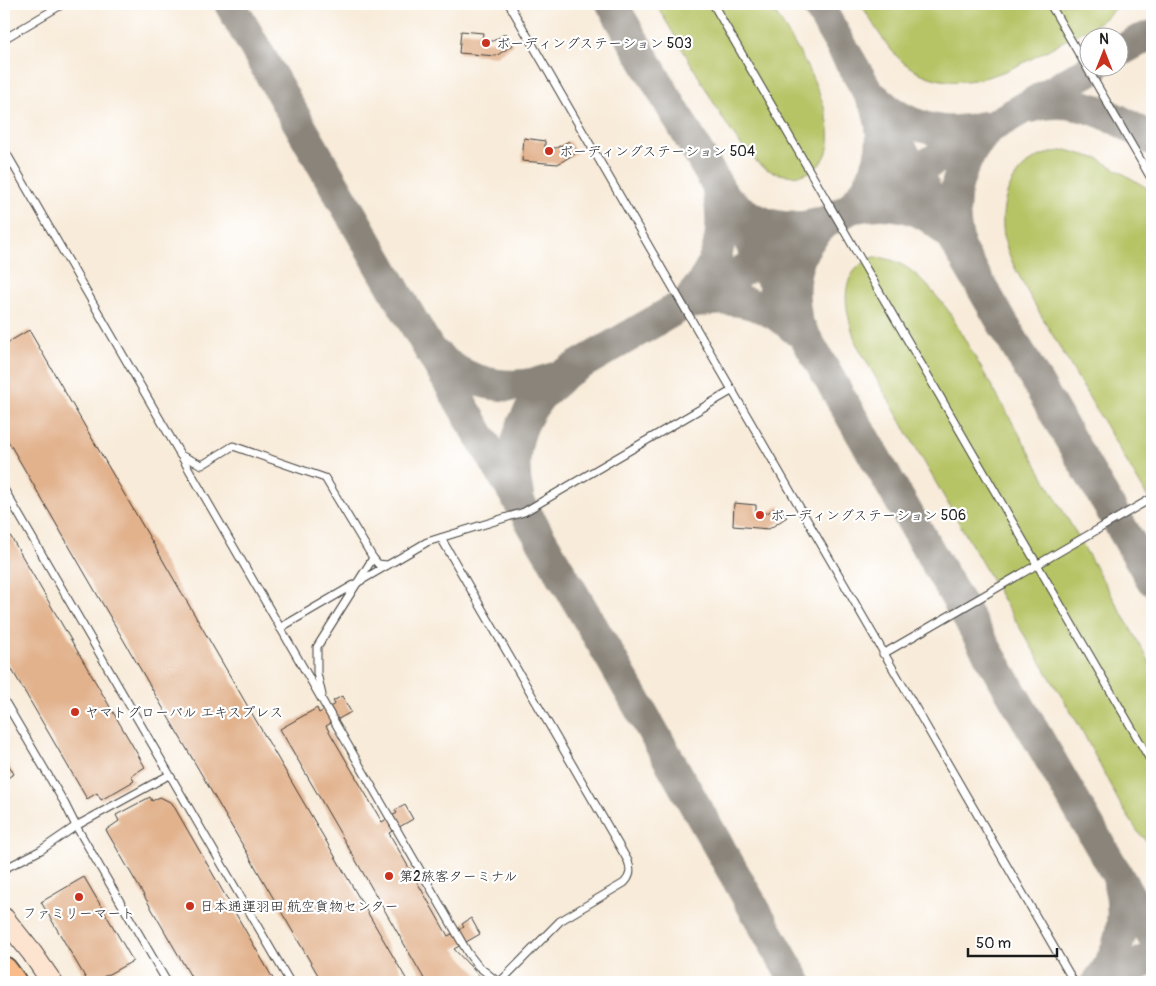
<svg xmlns="http://www.w3.org/2000/svg" width="1156" height="986" viewBox="0 0 1156 986" font-family="Pangolin,'Klee One',sans-serif">
<style>
.green{fill:#b7c466;stroke:#6a7041}
.lines{fill:none;stroke-linecap:round;stroke-linejoin:round}
.taxiway{stroke:#8a847a;stroke-width:32}
.building{fill:#e2b28d}
.lane-casing{stroke:#3d3b38;stroke-width:9}
.secondary-casing{stroke:#3d3b38;stroke-width:22}
.highway-casing{stroke:#3d3b38;stroke-width:29}
.lane{stroke:#fff;stroke-width:7}
.secondary{stroke:#fde4d0;stroke-width:20}
.highway{stroke:#f9bc8a;stroke-width:26}
.poi-dot{fill:#c8321e;stroke:#fff;stroke-width:2}
.labels{text-anchor:middle;dominant-baseline:central;stroke-width:4.5;stroke-linejoin:round;paint-order:stroke}
.poi-label{font-size:14px;fill:#1c1c1c;stroke:#fff;text-anchor:start}
</style>
<rect width="100%" height="100%" fill="#fff"/>
<filter id="ink" filterUnits="userSpaceOnUse"><feTurbulence type="fractalNoise" baseFrequency=".02" numOctaves="2"/><feDisplacementMap in="SourceGraphic" scale="10" xChannelSelector="R" yChannelSelector="G"/><feConvolveMatrix kernelMatrix="1 2 1 2 8 2 1 2 1" color-interpolation-filters="sRGB"/></filter>
<filter id="wash" filterUnits="userSpaceOnUse"><feTurbulence type="fractalNoise" baseFrequency=".0096" numOctaves="4" result="noise"/><feDisplacementMap in="SourceGraphic" scale="20" xChannelSelector="R" yChannelSelector="G"/><feGaussianBlur stdDeviation="1.12" result="paint"/><feColorMatrix in="noise" values="0 0 0 0 0 0 0 0 0 0 0 0 0 0 0 0 0 1.4 0 .05"/><feComposite in="paint" operator="in"/></filter>
<g filter="url(#wash)">
<rect width="100%" height="100%" fill="#f8ebd9"/>
<!-- green -->
<g class="green">
<path d="M656 4H770C790 37 865 145 809 172 796 179 774 175 762 166 738 148 719 112 704 86 688 59 672 31 656 4Z"/>
<path d="M861 4H1117C1110 21 1078 33 1062 42 1014 69 955 104 903 62 886 48 873 23 861 4Z"/>
<path d="M1066 150 1099 159 1152 191V505L1028 293C1019 275 1007 256 1004 236 999 203 1010 168 1043 155 1050 152 1059 152 1066 150Z"/>
<path d="M874 257C908 258 928 286 948 310L1152 666V847L1138 832 1120 804 1080 727 1006 605 856 343C846 311 834 274 874 257Z"/>
</g>
<g class="lines">
<!-- taxiway -->
<g class="taxiway">
<polyline points="230,4 398,296 612,660 796,982"/>
<polyline points="612,4 1152,935"/>
<polyline points="817,4 1152,580"/>
<polyline points="1118,52 1138,41 1152,36"/>
<path d="M876 99C905 127 944 138 983 127"/>
<path d="M1031 107C1074 93 1117 117 1152 140"/>
<path d="M729 201C754 224 785 233 818 224"/>
<path d="M855 203C878 179 888 144 878 112"/>
<path d="M857 207C890 199 924 207 947 232"/>
<path d="M958 239C948 201 958 164 984 134"/>
<path d="M691 297C718 268 727 231 718 192"/>
<path d="M692 303C731 294 767 303 796 330"/>
<path d="M796 316C790 284 795 251 820 228"/>
<path d="M436 355C471 388 518 394 562 375L1093 68"/>
<path d="M518 495C510 461 515 430 536 402 542 392 553 386 561 377"/>
<path d="M1098 982C1120 954 1128 919 1119 884"/>
<polyline points="1108,982 1152,957"/>
</g>
</g>
<g id="blocks">
<!-- building -->
<g class="building">
<polygon points="461,31 483,33 482,41 493,41 506,33 513,45 496,56 459,53"/>
<polygon points="524,138 545,141 545,148 556,148 569,141 576,153 558,164 522,161"/>
<polygon points="29,330 408,982 322,982 4,434 4,342 6,341 7,343"/>
<polygon points="734,503 756,505 756,513 767,513 779,506 787,517 769,529 733,526"/>
<polygon points="4,525 145,767 131,776 134,781 101,800 97,793 87,799 4,656"/>
<polygon points="342,696 351,712 326,726 382,822 397,813 395,810 405,805 413,819 389,833 448,936 464,927 462,924 471,918 480,934 454,949 485,982 426,982 280,729 317,708 319,713 335,704 333,701"/>
<polygon points="4,757 14,774 4,780"/>
<polygon points="150,797 152,801 160,797 172,803 275,982 194,982 106,830 119,821 116,815"/>
<polygon points="84,877 133,961 94,982 88,982 41,902"/>
</g>
</g>
</g>
<g filter="url(#ink)">
<use href="#blocks" fill-opacity="0" stroke="#3d3b38" stroke-width="1"/>
<g class="lines">
<!-- lane casing -->
<g class="lane-casing">
<g id="lane">
<path d="M509 4C699 329 884 657 1074 982"/>
<polyline points="713,4 1152,763"/>
<polyline points="1050,4 1152,180"/>
<polyline points="4,39 63,4"/>
<polyline points="4,149 468,953 478,966 498,982"/>
<polyline points="180,455 202,465 233,446 325,478 373,558 378,564 387,565"/>
<polyline points="4,489 290,982"/>
<path d="M441 538 628 861C631 870 631 876 624 883L560 921 500 982"/>
<polyline points="280,628 427,542 524,512 733,390"/>
<polyline points="883,654 1152,498"/>
<polyline points="322,695 317,673 317,647 373,558"/>
<polyline points="4,700 65,804 76,826 167,982"/>
<polyline points="4,869 41,850 76,826 169,775"/>
</g>
</g>
<!-- secondary casing -->
<g class="secondary-casing">
<polyline id="secondary" points="4,918 32,953 52,982"/>
</g>
<!-- highway casing -->
<g class="highway-casing">
<polyline id="highway" points="4,970 13,982"/>
</g>
<!-- lane -->
<use href="#lane" class="lane"/>
<!-- secondary -->
<use href="#secondary" class="secondary"/>
<!-- highway -->
<use href="#highway" class="highway"/>
</g>
</g>
<!-- markers -->
<g class="poi-dot">
<circle cx="486" cy="43" r="5"/>
<circle cx="549" cy="151" r="5"/>
<circle cx="760" cy="515" r="5"/>
<circle cx="75" cy="712" r="5"/>
<circle cx="389" cy="876" r="5"/>
<circle cx="79" cy="897" r="5"/>
<circle cx="190" cy="906" r="5"/>
</g>
<g class="labels">
<!-- poi labels -->
<g class="poi-label">
<text x="496" y="43">ボーディングステーション 503</text>
<text x="559" y="151">ボーディングステーション 504</text>
<text x="770" y="515">ボーディングステーション 506</text>
<text x="85" y="712">ヤマトグローバル エキスプレス</text>
<text x="399" y="876">第2旅客ターミナル</text>
<text x="200" y="906">日本通運羽田 航空貨物センター</text>
<text x="79" y="913" text-anchor="middle">ファミリーマート</text>
</g>
</g>
<!-- margin -->
<rect width="1156" height="986" fill="none" stroke="#fff" stroke-width="20"/>
<!-- north arrow -->
<g transform="translate(1104 52)"><circle r="24" fill="#ffffff" stroke="#a4a4a4"/>
<path d="M0-4L9 19L0 12L-9 19Z" fill="#c8321e"/>
<text y="-8" font-size="14" font-weight="bold" text-anchor="middle" fill="#1c1c1c">N</text>
</g>
<!-- scale -->
<path d="M968 948v8h89v-8" fill="none" stroke="#1c1c1c" stroke-width="2.5"/>
<text x="976" y="948" font-size="15" fill="#1c1c1c" stroke="#ffffff" stroke-width="4" paint-order="stroke">50 m</text>
</svg>
